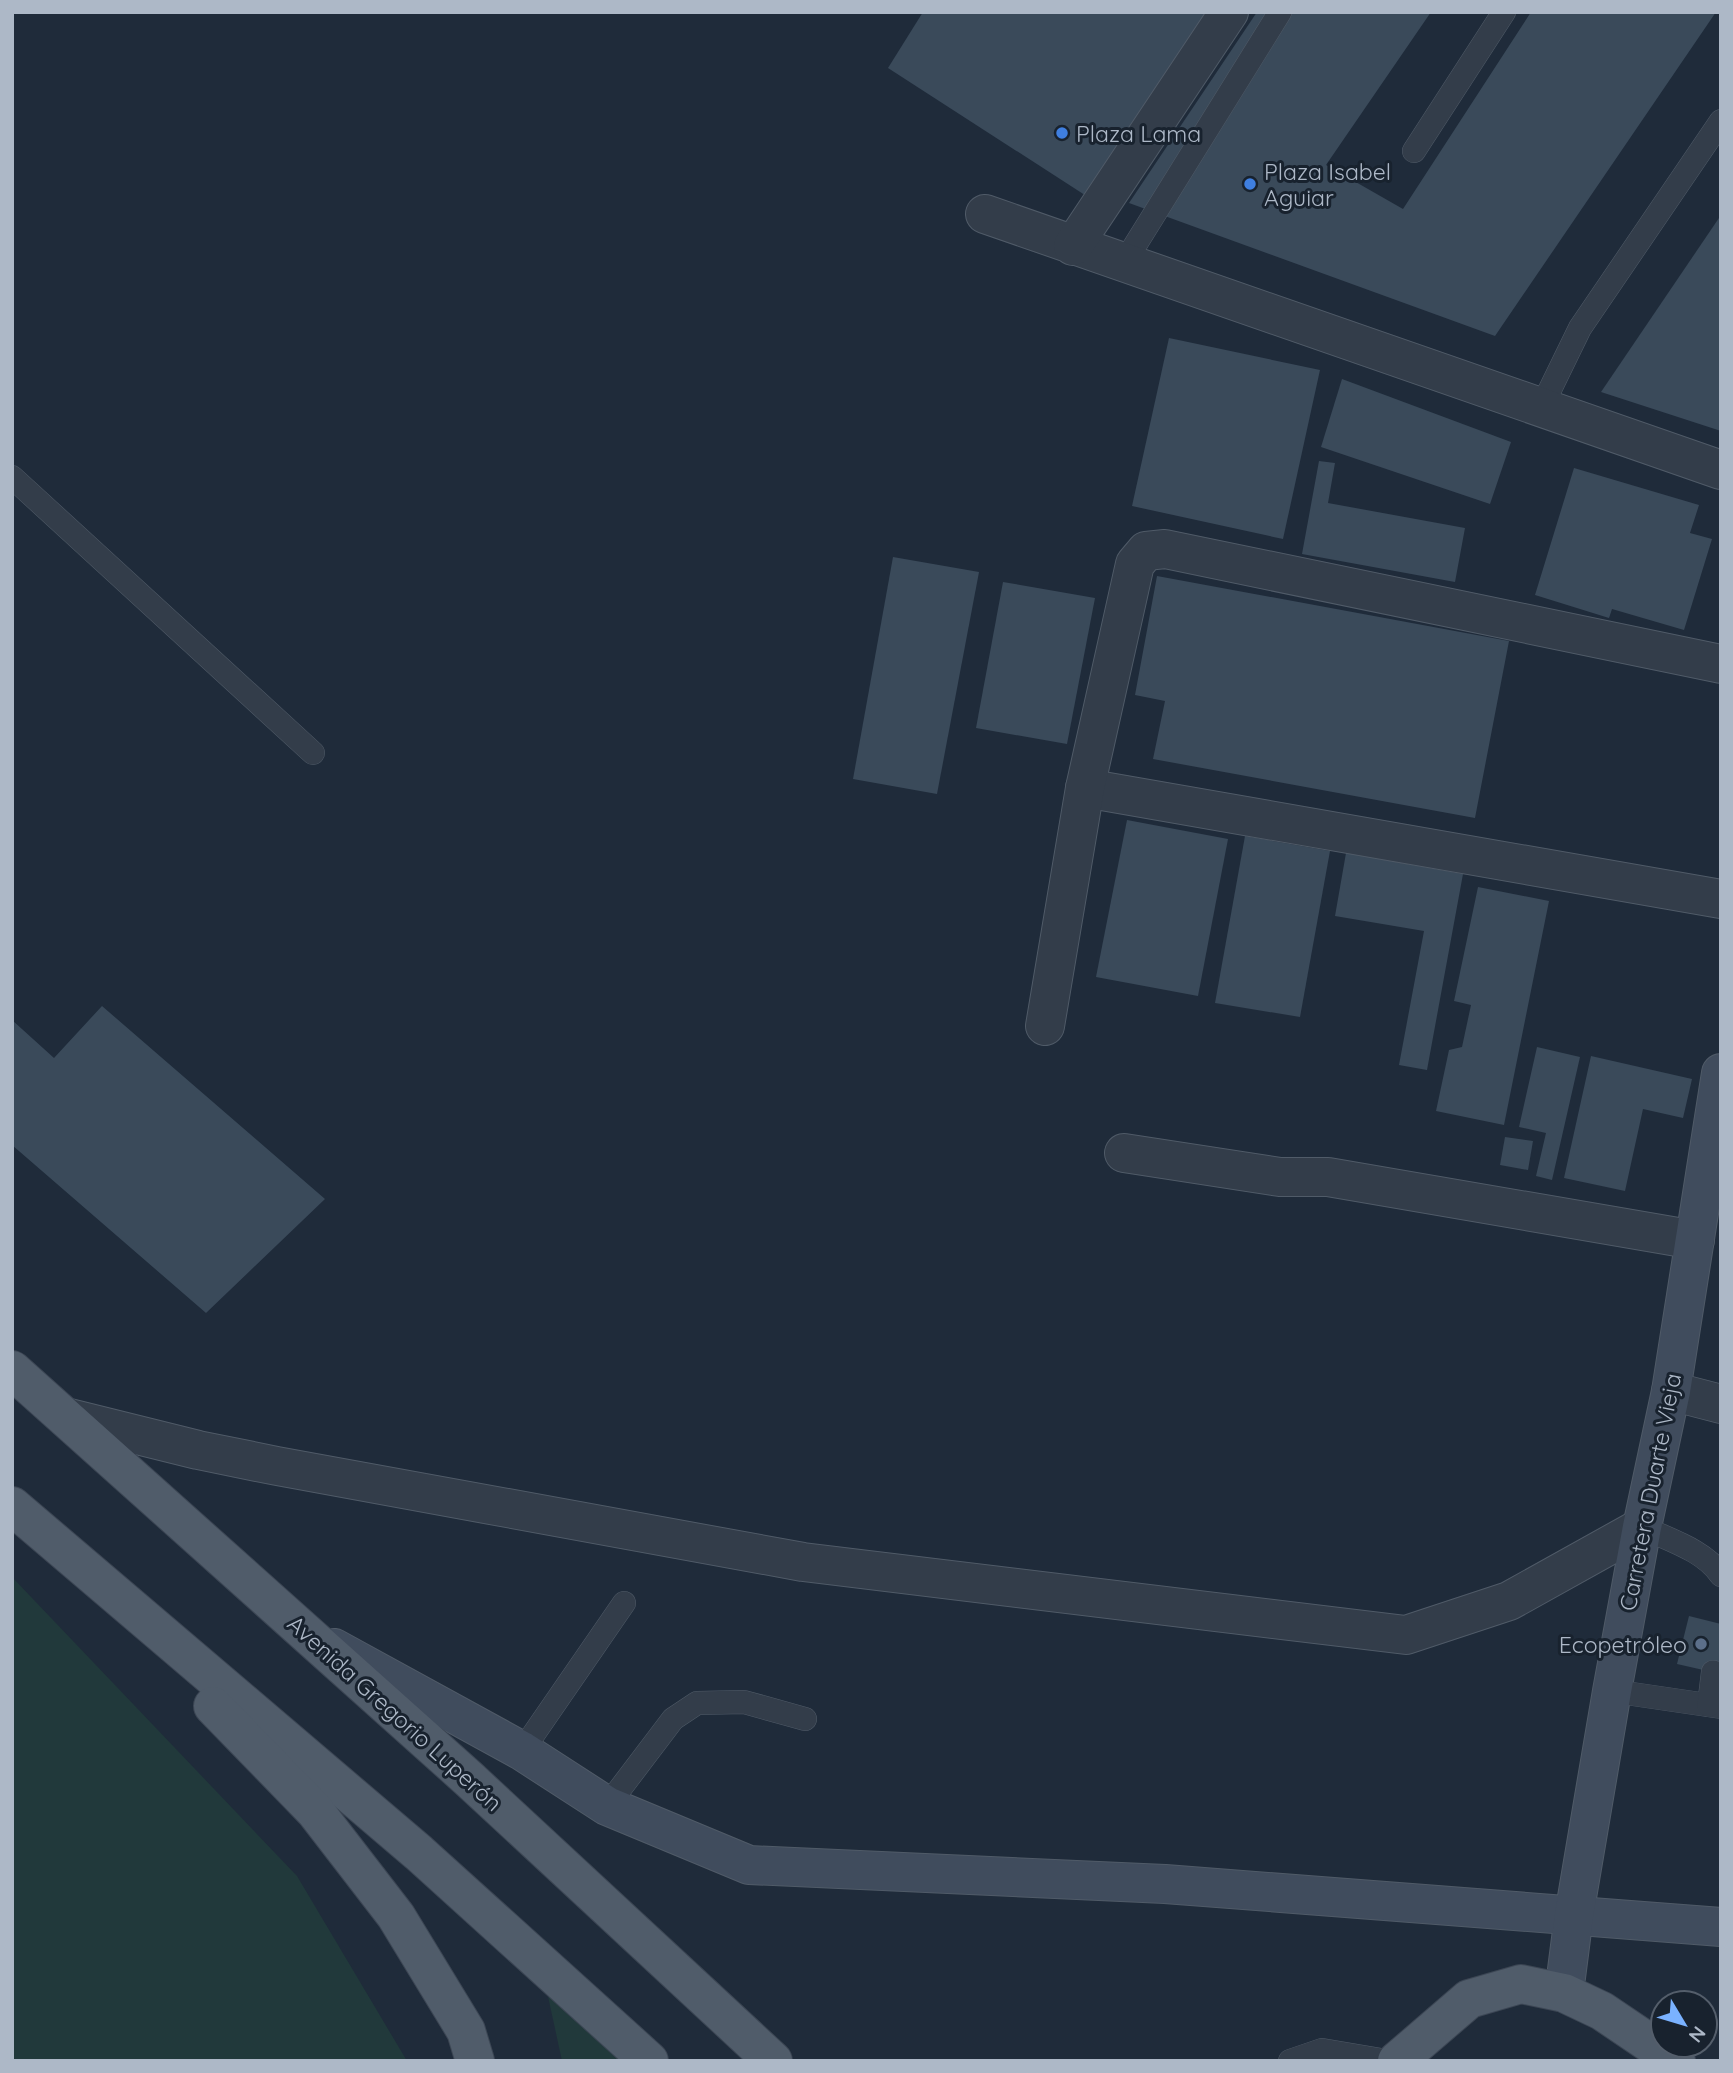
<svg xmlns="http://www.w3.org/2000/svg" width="1733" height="2073" viewBox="0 0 1733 2073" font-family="Quicksand,sans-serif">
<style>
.green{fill:#21393b}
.building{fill:#3a4a5a}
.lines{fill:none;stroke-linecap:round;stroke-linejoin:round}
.service-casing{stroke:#505b68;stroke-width:24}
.minor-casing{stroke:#505b68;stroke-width:40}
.secondary-casing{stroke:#505b68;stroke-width:40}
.primary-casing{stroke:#3c4654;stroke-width:40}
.service{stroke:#333d4a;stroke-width:23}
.minor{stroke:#333d4a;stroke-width:38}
.secondary{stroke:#404c5d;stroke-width:38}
.primary{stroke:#505c6a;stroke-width:38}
.shop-dot{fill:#3f7fe0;stroke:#18222e;stroke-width:2.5}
.service-dot{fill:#5c6f8a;stroke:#18222e;stroke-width:2.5}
.labels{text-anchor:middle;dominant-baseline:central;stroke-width:6;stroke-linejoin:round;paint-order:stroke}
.poi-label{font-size:23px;fill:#adb8c7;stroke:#18222e;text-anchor:start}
.street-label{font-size:23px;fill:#adb8c7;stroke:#18222e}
</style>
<rect width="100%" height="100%" fill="#1f2b3a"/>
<!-- green -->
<g class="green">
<polygon points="12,1577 297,1876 407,2061 12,2061"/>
<polygon points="544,1978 634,2061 562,2061"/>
</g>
<!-- building -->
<g class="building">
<polygon points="923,12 1213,12 1091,199 888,68"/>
<polygon points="1257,12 1431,12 1326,165 1403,209 1531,12 1716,12 1495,336 1129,203"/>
<polygon points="1721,215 1721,431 1601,392"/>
<polygon points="1169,338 1320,370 1283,539 1132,506"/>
<polygon points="1342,379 1511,442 1490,504 1321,447"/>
<polygon points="1319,461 1335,463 1328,503 1465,528 1455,582 1302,554"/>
<polygon points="1574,468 1699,505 1690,533 1712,539 1684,630 1612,609 1609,618 1535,595"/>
<polygon points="893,557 979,572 937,794 853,779"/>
<polygon points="1157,576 1509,641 1475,818 1153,759 1165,701 1135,695"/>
<polygon points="1003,582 1095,598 1067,744 976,728"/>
<polygon points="1127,820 1228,839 1198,996 1096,977"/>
<polygon points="1245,836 1330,851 1300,1017 1215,1003"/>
<polygon points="1346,853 1463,874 1427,1070 1399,1065 1424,931 1335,916"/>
<polygon points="1478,887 1549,901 1504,1125 1436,1111 1449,1050 1462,1047 1471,1005 1454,1001"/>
<polygon points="102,1006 325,1199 206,1313 12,1145 12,1020 54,1058"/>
<polygon points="1537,1047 1580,1057 1552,1180 1536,1176 1546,1133 1519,1127"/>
<polygon points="1591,1056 1692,1079 1683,1118 1643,1109 1625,1191 1564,1178"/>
<polygon points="1505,1137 1533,1141 1528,1170 1500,1165"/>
<polygon points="1689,1616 1721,1624 1721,1674 1677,1664"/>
</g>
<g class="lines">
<!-- service casing -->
<g class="service-casing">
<g id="service">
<polyline points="1414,151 1504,12"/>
<polyline points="1124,263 1280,12"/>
<polyline points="1541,408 1580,328 1721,121"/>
<polyline points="12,477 313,753"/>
<path d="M1642 1527C1669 1540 1704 1550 1721 1575"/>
<polyline points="1612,1691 1721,1707"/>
<polyline points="1709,1705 1713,1672"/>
<polyline points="522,1751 624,1603"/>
<polyline points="607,1806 673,1719 697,1703 744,1702 805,1719"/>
<polyline points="1290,2061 1322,2050 1387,2061"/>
</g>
</g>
<!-- minor casing -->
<g class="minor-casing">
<g id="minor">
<polyline points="985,214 1721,470"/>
<polyline points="1073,246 1229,12"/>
<polyline points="1085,788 1721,899"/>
<polyline points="1045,1026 1085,788 1135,564 1146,551 1165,549 1721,664"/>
<polyline points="1124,1153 1280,1177 1328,1177 1695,1240"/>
<polyline points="1671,1391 1721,1404"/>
<polyline points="65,1417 198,1450 277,1466 803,1562 1406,1635 1509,1601 1642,1527"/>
</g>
</g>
<!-- secondary casing -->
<g class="secondary-casing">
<g id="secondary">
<polyline points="334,1648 522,1751 607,1806 749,1865 1165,1884 1721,1927"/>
<polyline points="1564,1993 1574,1915 1612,1691 1642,1527 1671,1391 1721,1073"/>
</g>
</g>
<!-- primary casing -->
<g class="primary-casing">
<g id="primary">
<polyline points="12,1370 469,1779 773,2061"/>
<polyline points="12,1506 419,1853 649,2061"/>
<polyline points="213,1706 315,1811 396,1916 466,2031 475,2061"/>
<polyline points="1397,2061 1469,1999 1521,1984 1564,1993 1602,2011 1676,2061"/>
</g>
</g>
<!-- service -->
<use href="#service" class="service"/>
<!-- minor -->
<use href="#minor" class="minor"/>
<!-- secondary -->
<use href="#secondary" class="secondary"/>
<!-- primary -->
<use href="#primary" class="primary"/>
</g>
<!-- markers -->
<g class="shop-dot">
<circle cx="1062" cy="133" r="7"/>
<circle cx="1250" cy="184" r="7"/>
</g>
<circle class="service-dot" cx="1701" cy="1644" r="7"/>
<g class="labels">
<!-- poi labels -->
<g class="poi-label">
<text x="1076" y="133">Plaza Lama</text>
<text x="1264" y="171">Plaza Isabel<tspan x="1264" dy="26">Aguiar</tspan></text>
<text x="1687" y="1644" text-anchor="end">Ecopetróleo</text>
</g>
<!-- street labels -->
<g class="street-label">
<text transform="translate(1650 1492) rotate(-79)">Carretera Duarte Vieja</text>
<text transform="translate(395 1713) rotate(42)">Avenida Gregorio Luperón</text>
</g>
</g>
<!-- border -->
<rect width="1733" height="2073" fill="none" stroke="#adb8c7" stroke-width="28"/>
<!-- north arrow -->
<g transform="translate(1684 2024) rotate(128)"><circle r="33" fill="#18222e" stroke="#545e6b" stroke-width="2"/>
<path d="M0-5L12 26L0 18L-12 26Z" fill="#7ab2ff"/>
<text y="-10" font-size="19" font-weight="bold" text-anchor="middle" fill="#adb8c7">N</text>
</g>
</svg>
